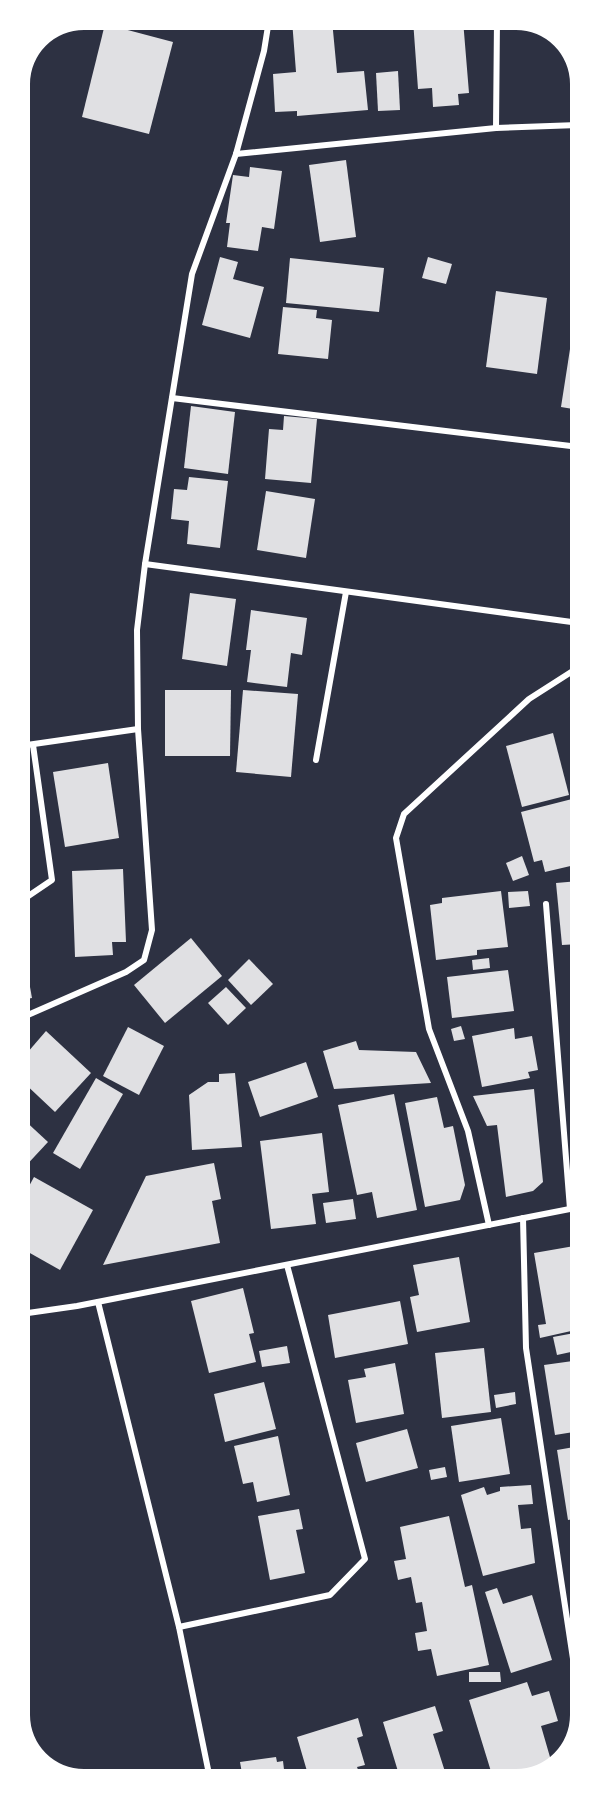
<svg xmlns="http://www.w3.org/2000/svg" width="600" height="1799" viewBox="0 0 600 1799" font-family="Poppins,sans-serif">
<style>
.building{fill:#e0e0e3}
.lines{fill:none;stroke-linecap:round;stroke-linejoin:round}
.minor{stroke:#fff;stroke-width:6}
</style>
<rect width="100%" height="100%" fill="#2d3142"/>
<!-- building -->
<g class="building">
<polygon points="208,20 243,20 240,29"/>
<polygon points="292,20 332,20 337,73 364,71 368,110 297,116 297,111 275,112 273,74 296,72"/>
<polygon points="413,20 463,20 469,93 458,94 459,105 433,107 432,88 418,89"/>
<polygon points="105,24 173,42 149,134 82,117"/>
<polygon points="398,71 400,110 378,111 376,73"/>
<polygon points="346,160 356,237 320,242 309,165"/>
<polygon points="250,167 282,171 274,229 262,227 258,251 227,247 230,223 226,223 233,175 249,177"/>
<polygon points="220,257 238,262 233,279 264,287 250,338 202,325"/>
<polygon points="428,257 452,264 446,284 422,278"/>
<polygon points="290,258 384,268 379,312 286,303"/>
<polygon points="496,291 547,298 537,374 486,367"/>
<polygon points="283,307 317,310 316,318 332,320 328,359 278,354"/>
<polygon points="575,317 579,318 579,410 561,407"/>
<polygon points="191,406 235,412 228,474 184,468"/>
<polygon points="284,416 317,419 311,483 265,479 269,429 283,430"/>
<polygon points="189,477 228,481 220,548 187,544 189,521 171,519 174,489 187,490"/>
<polygon points="266,491 315,499 306,558 257,550"/>
<polygon points="190,593 236,599 227,666 182,659"/>
<polygon points="251,610 307,618 302,655 291,653 287,687 247,682 251,650 246,650"/>
<polygon points="165,690 231,690 230,756 165,756"/>
<polygon points="243,690 298,694 291,777 236,772"/>
<polygon points="553,733 569,795 522,807 506,746"/>
<polygon points="108,763 119,838 65,847 53,772"/>
<polygon points="576,798 579,810 579,864 545,872 542,860 534,862 521,812"/>
<polygon points="522,856 529,875 513,881 506,863"/>
<polygon points="123,869 126,942 112,942 113,955 75,957 72,871"/>
<polygon points="579,881 580,944 562,945 556,883"/>
<polygon points="501,891 508,947 477,950 477,955 436,960 430,905 442,903 442,898"/>
<polygon points="528,891 530,906 509,908 508,892"/>
<polygon points="21,937 32,998 21,1000"/>
<polygon points="191,938 222,976 165,1023 134,985"/>
<polygon points="489,958 490,968 473,970 472,960"/>
<polygon points="249,959 273,984 251,1005 228,980"/>
<polygon points="580,965 580,995 578,995 574,966"/>
<polygon points="508,970 514,1011 452,1018 447,977"/>
<polygon points="226,987 246,1008 228,1025 208,1003"/>
<polygon points="461,1026 465,1039 454,1041 451,1029"/>
<polygon points="128,1027 164,1046 139,1095 103,1076"/>
<polygon points="514,1028 515,1039 532,1036 538,1070 528,1072 530,1078 482,1087 472,1036"/>
<polygon points="46,1031 91,1073 55,1112 21,1080 21,1060"/>
<polygon points="356,1041 359,1050 416,1052 431,1083 334,1089 323,1051"/>
<polygon points="580,1058 580,1079 578,1079 575,1059"/>
<polygon points="306,1062 318,1097 260,1117 248,1082"/>
<polygon points="235,1073 242,1147 192,1150 189,1095 208,1082 219,1082 219,1074"/>
<polygon points="96,1078 123,1094 80,1169 53,1153"/>
<polygon points="534,1089 543,1182 533,1191 506,1197 497,1125 487,1126 473,1096"/>
<polygon points="575,1090 580,1090 580,1106 576,1106"/>
<polygon points="394,1094 417,1210 377,1218 372,1192 357,1195 338,1105"/>
<polygon points="437,1097 444,1128 453,1126 465,1185 460,1200 425,1207 405,1103"/>
<polygon points="21,1117 48,1142 21,1171"/>
<polygon points="322,1133 329,1192 312,1194 316,1224 271,1229 260,1141"/>
<polygon points="214,1163 221,1199 212,1201 220,1243 103,1265 146,1176"/>
<polygon points="34,1177 93,1210 60,1270 21,1248 21,1201"/>
<polygon points="353,1199 356,1219 326,1223 323,1203"/>
<polygon points="580,1245 580,1329 540,1338 538,1325 546,1324 534,1253"/>
<polygon points="459,1257 470,1322 417,1332 410,1297 419,1295 413,1265"/>
<polygon points="243,1288 254,1333 249,1334 256,1362 209,1373 191,1301"/>
<polygon points="400,1301 408,1344 335,1358 328,1315"/>
<polygon points="580,1332 580,1350 557,1355 553,1337"/>
<polygon points="287,1346 290,1363 262,1367 259,1351"/>
<polygon points="484,1348 491,1412 442,1418 435,1353"/>
<polygon points="580,1360 580,1431 555,1435 544,1365"/>
<polygon points="395,1363 404,1414 356,1423 348,1380 366,1377 364,1369"/>
<polygon points="264,1382 276,1429 225,1442 214,1394"/>
<polygon points="515,1392 516,1404 496,1408 494,1395"/>
<polygon points="501,1418 510,1474 459,1482 451,1426"/>
<polygon points="407,1429 418,1468 366,1482 356,1443"/>
<polygon points="278,1436 290,1495 257,1502 253,1482 243,1484 234,1446"/>
<polygon points="580,1446 580,1518 568,1520 557,1450"/>
<polygon points="445,1467 447,1477 431,1480 429,1470"/>
<polygon points="531,1485 533,1504 518,1505 521,1529 531,1528 535,1563 483,1576 461,1495 484,1487 487,1495 500,1491 500,1487"/>
<polygon points="299,1509 303,1529 296,1530 305,1573 270,1580 258,1516"/>
<polygon points="449,1516 465,1587 472,1585 489,1665 437,1676 431,1649 418,1651 415,1633 427,1631 422,1602 416,1603 411,1577 398,1580 394,1561 406,1559 400,1527"/>
<polygon points="497,1588 503,1604 532,1595 552,1660 511,1673 485,1592"/>
<polygon points="469,1672 500,1672 501,1682 469,1682"/>
<polygon points="527,1682 532,1696 549,1691 558,1721 541,1726 552,1764 532,1777 493,1778 469,1700"/>
<polygon points="435,1706 443,1731 433,1734 447,1778 400,1778 383,1722"/>
<polygon points="358,1718 363,1736 357,1738 365,1765 357,1767 361,1778 309,1778 297,1737"/>
<polygon points="276,1757 277,1762 283,1761 285,1778 243,1779 240,1762"/>
</g>
<g class="lines">
<!-- minor -->
<g class="minor">
<polyline points="496,128 497,20"/>
<polyline points="236,154 496,128 578,125"/>
<polyline points="172,398 579,447"/>
<polyline points="145,564 579,623"/>
<polyline points="20,746 138,729"/>
<polyline points="316,760 346,592"/>
<polyline points="21,901 52,880 33,745"/>
<polyline points="546,904 570,1209"/>
<polyline points="21,1018 126,972 144,960 152,930 138,729 137,630 145,564 192,274 236,154 264,51 269,20"/>
<polyline points="523,1218 526,1348 580,1705"/>
<polyline points="489,1225 468,1131 429,1029 396,838 404,814 529,699 579,667"/>
<polyline points="98,1302 179,1627 210,1779"/>
<polyline points="21,1314 77,1306 580,1207"/>
<polyline points="179,1627 330,1595 365,1559 287,1265"/>
</g>
</g>
<!-- crop -->
<path d="M0 0H600V1799H0ZM84 30H516A54 54 0 0 1 570 84V1715A54 54 0 0 1 516 1769H84A54 54 0 0 1 30 1715V84A54 54 0 0 1 84 30Z" fill="#fff" fill-rule="evenodd"/>
</svg>
